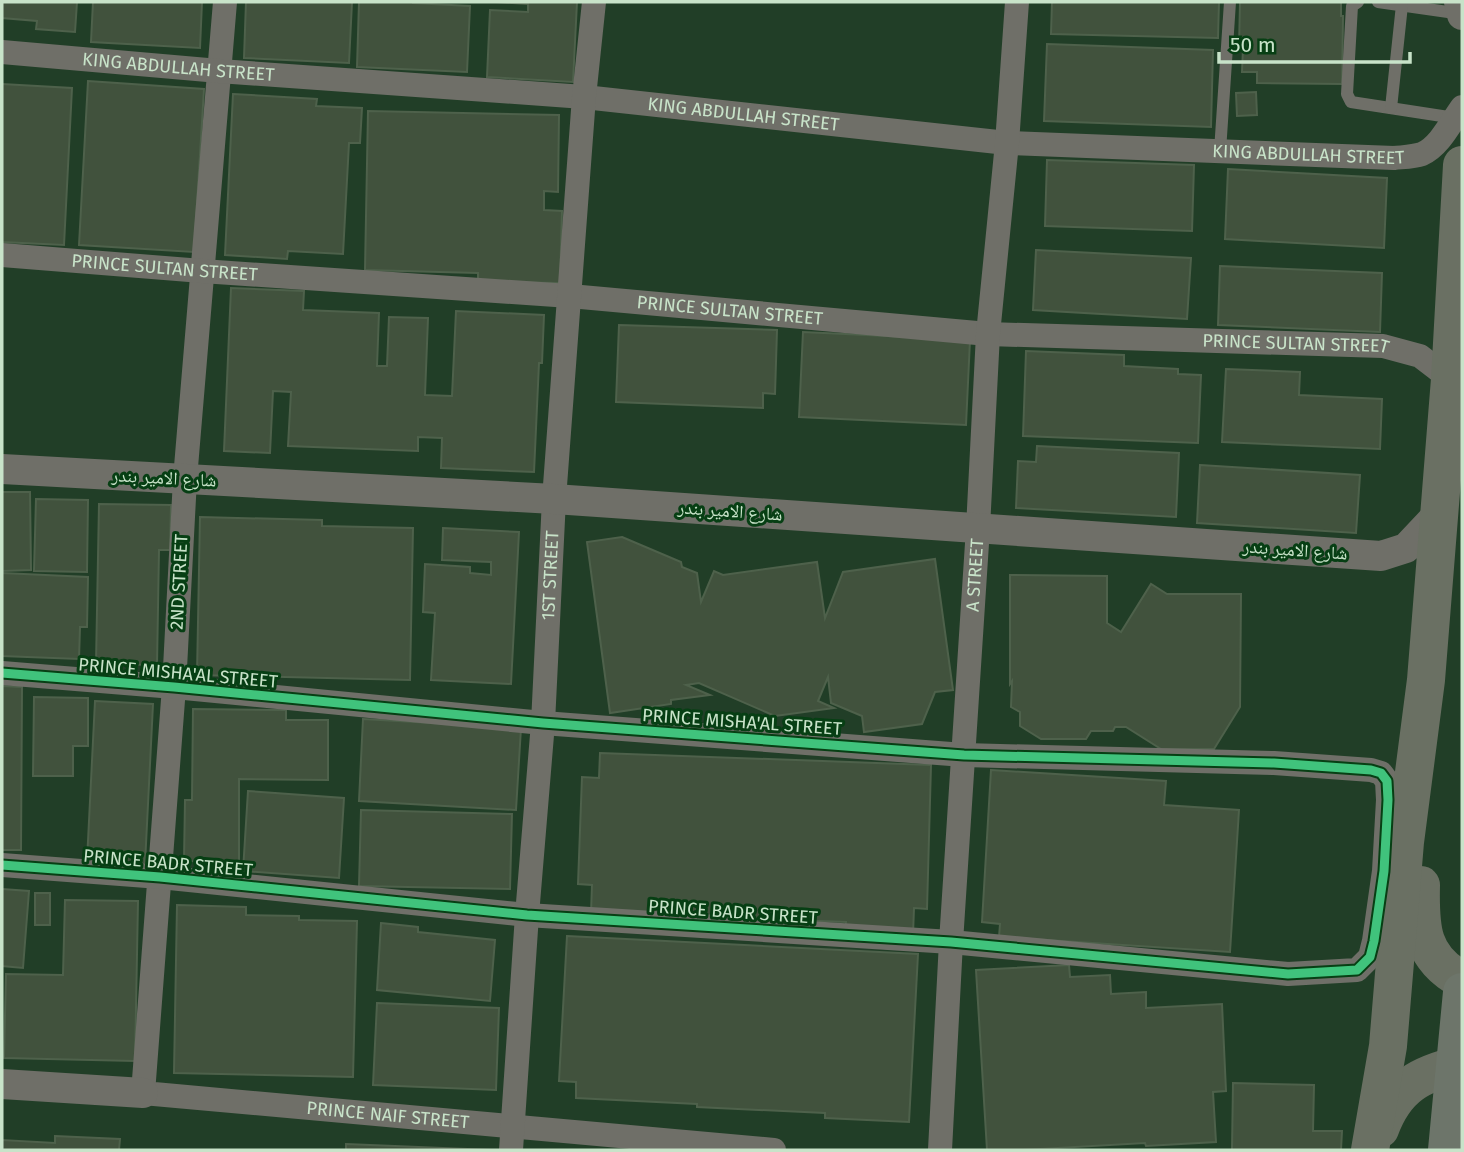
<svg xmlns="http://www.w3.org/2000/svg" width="1464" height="1152" viewBox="0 0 1464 1152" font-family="'Fira Sans','Noto Naskh Arabic',sans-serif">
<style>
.building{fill:#41523d;stroke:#4e614b;stroke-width:2}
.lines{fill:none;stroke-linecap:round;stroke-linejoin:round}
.service{stroke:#6f6f68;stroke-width:12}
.minor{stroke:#6f6f68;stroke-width:24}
.tertiary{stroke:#6f6f68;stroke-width:30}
.primary{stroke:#6a7063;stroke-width:38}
.motorway{stroke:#6d756a;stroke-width:38}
.cycleway-casing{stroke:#073f14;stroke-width:13}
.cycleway{stroke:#40c37c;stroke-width:9}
.labels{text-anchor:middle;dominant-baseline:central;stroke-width:6;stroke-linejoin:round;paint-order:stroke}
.street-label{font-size:18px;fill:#c8e3c9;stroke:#073f14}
</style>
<rect width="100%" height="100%" fill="#213e27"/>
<!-- building -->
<g class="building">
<polygon points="2,2 77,2 75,32 36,29 37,21 2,18"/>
<polygon points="93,2 202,2 200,48 91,42"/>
<polygon points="246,2 352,2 349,63 244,58"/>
<polygon points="359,2 413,2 413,3 470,6 467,72 357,67"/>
<polygon points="496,2 577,2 573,82 487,77 490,10 528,12 528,4"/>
<polygon points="1052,2 1219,2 1218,38 1051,34"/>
<polygon points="1240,2 1341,2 1341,16 1343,16 1342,84 1257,83 1257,72 1242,72 1243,48 1239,48"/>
<polygon points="1047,44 1213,50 1211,127 1044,121"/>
<polygon points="88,81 204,89 194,252 79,245"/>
<polygon points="2,84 72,88 64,245 2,242"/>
<polygon points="1256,92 1257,115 1237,116 1236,93"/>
<polygon points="233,94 317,99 316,106 362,108 360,143 349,143 343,254 288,251 287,259 225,255"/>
<polygon points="368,111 559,115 558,192 544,191 544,210 562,211 560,283 478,282 478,273 365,270"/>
<polygon points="1047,160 1194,165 1192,231 1045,226"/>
<polygon points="1228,169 1387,178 1384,248 1225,239"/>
<polygon points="1036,250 1191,258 1187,319 1033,310"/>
<polygon points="1220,266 1382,273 1380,332 1218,325"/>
<polygon points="231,288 304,291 303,310 379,313 377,366 387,366 389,317 428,318 425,395 452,396 456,311 544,315 542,363 539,363 534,472 441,468 442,438 418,437 418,451 288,446 291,392 273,391 270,453 224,451"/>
<polygon points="619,325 777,330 775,394 763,393 763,408 616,402"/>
<polygon points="803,332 970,340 966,425 799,417"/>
<polygon points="1026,351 1124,355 1124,366 1178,369 1178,374 1201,375 1198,443 1023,436"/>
<polygon points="1226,369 1300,372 1299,395 1382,399 1380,449 1222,442"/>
<polygon points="1037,446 1179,453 1176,517 1016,508 1018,461 1036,462"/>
<polygon points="1200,465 1360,475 1356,533 1197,523"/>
<polygon points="2,492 30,492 31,570 2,571"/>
<polygon points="36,499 88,500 87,572 34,571"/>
<polygon points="99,504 171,505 170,550 159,550 157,665 96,664"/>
<polygon points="200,517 322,520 322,526 413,528 410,680 197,675"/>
<polygon points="443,528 519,532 511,684 431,680 435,613 423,612 425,564 470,567 470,573 491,575 491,562 442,560"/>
<polygon points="622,537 681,562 682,567 697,573 701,602 714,571 723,575 817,562 825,618 843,572 935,559 953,690 935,692 922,724 864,732 862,716 831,703 828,677 818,701 834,708 775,716 699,683 686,685 710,695 671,700 671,704 610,713 587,542"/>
<polygon points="2,573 88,577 87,627 80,627 79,659 2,656"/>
<polygon points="1010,575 1107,576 1107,623 1121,632 1151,584 1167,594 1241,594 1240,707 1214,749 1161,749 1126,727 1115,727 1113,731 1091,731 1086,739 1041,739 1020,726 1020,712 1011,707 1012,681 1010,684"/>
<polygon points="2,686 22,687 21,850 2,850"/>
<polygon points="34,697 88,698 88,746 73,746 73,776 33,776"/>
<polygon points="95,701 153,704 145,864 87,861"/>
<polygon points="193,709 286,710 286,720 328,720 328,780 239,779 239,862 184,861 185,800 192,800"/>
<polygon points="363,719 521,728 516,810 359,801"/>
<polygon points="600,753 931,765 927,909 914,908 913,935 845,933 846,922 591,913 592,885 578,884 582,777 599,778"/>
<polygon points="991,770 1166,781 1164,805 1239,810 1230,952 999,937 1000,924 982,922"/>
<polygon points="248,791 344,798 339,878 243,871"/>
<polygon points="361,810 512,814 510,889 359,886"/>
<polygon points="2,889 29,891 23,968 2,966"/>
<rect x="35" y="893" width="15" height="32"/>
<polygon points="65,900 138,901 135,1061 4,1058 6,974 63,975"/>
<polygon points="177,905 246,907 246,915 299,916 299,920 357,921 353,1077 174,1073"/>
<polygon points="381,923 418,927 418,932 495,940 490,1001 377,990"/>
<polygon points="567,936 918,954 909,1122 825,1118 825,1113 697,1107 697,1104 576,1098 576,1082 559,1081"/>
<polygon points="1069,965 1070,977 1110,975 1111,994 1146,992 1146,1008 1222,1004 1226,1091 1213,1092 1216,1142 1146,1146 1145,1143 1022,1150 987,1150 976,970"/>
<polygon points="377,1003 499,1008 496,1090 373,1085"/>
<polygon points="1233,1083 1314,1085 1313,1131 1342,1131 1341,1150 1232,1150"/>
<polygon points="55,1136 120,1139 119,1150 2,1150 2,1140 55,1143"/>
<polygon points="346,1144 492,1150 346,1150"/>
</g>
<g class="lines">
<!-- service -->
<g class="service">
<polyline points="1358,2 1352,6 1347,94 1351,102 1455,118"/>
<polyline points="1378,2 1462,14"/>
<polyline points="1391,108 1402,5"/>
<polyline points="1220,151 1230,2"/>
</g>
<!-- minor -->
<g class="minor">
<path id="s1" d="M225 2 185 479 174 687 143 1093 774 1150"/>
<path id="s2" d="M2 52 219 71 584 97 1007 143 1394 158C1403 157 1413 157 1422 154 1440 146 1451 122 1462 107"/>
<path id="s3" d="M2 255 202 271 570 296 988 334 1383 346 1420 356 1450 379"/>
<polyline points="2,673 174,687 543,723 964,755 1274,763 1371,770 1381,773 1387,781 1388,800 1384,871 1374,941 1370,957 1357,970 1288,974 951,942 527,915 160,877 2,865"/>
<path id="s4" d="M511 1150 527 915 543 723 554 499 584 97 594 2"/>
<path id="s5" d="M940 1150 951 942 978 528 988 334 1007 143 1017 2"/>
</g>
<!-- tertiary -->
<g class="tertiary">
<polyline points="1459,2 1462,15"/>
<polyline points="2,469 554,499 1381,556 1406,548 1440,512"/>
<polyline points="2,1084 143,1093"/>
</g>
<!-- primary -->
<g class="primary">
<path d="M1421 885C1420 928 1421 958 1462 980"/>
<path d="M1380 1129C1396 1086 1420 1074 1462 1064"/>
<polyline points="1370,1150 1388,1046 1405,842 1426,680 1450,379 1462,165"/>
</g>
<!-- motorway -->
<polyline class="motorway" points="1447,1150 1462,992"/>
<!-- cycleway casing -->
<g class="cycleway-casing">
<polyline id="cycleway" points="2,673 174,687 543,723 964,755 1274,763 1371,770 1381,773 1387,781 1388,800 1384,871 1374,941 1370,957 1357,970 1288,974 951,942 527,915 160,877 2,865"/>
</g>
<!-- cycleway -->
<use href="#cycleway" class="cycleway"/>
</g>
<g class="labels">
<!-- street labels -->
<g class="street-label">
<text stroke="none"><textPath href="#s2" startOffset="177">KING ABDULLAH STREET</textPath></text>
<text stroke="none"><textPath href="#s2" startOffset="744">KING ABDULLAH STREET</textPath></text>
<text stroke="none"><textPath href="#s2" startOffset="1311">KING ABDULLAH STREET</textPath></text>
<text stroke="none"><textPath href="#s3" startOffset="163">PRINCE SULTAN STREET</textPath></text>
<text stroke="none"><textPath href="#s3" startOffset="730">PRINCE SULTAN STREET</textPath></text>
<text stroke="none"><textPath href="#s3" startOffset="1297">PRINCE SULTAN STREET</textPath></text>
<text transform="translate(164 478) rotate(3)">شارع الامير بندر</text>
<text transform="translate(730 511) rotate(4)">شارع الامير بندر</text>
<text transform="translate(1295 550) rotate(4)">شارع الامير بندر</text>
<text stroke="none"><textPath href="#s4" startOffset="576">1ST STREET</textPath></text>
<text stroke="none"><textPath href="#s5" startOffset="576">A STREET</textPath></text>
<text transform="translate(179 582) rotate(-87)">2ND STREET</text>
<text transform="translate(178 673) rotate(5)">PRINCE MISHA'AL STREET</text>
<text transform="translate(742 722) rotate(4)">PRINCE MISHA'AL STREET</text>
<text transform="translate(168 863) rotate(5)">PRINCE BADR STREET</text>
<text transform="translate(733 912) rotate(4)">PRINCE BADR STREET</text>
<text stroke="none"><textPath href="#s1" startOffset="1340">PRINCE NAIF STREET</textPath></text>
</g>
</g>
<!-- border -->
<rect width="1464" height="1152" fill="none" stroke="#c8e3c9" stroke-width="7"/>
<!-- scale -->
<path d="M1219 52v10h191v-10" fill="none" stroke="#c8e3c9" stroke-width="3.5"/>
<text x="1230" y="52" font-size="21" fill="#c8e3c9" stroke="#073f14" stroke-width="5" paint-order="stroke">50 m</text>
</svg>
